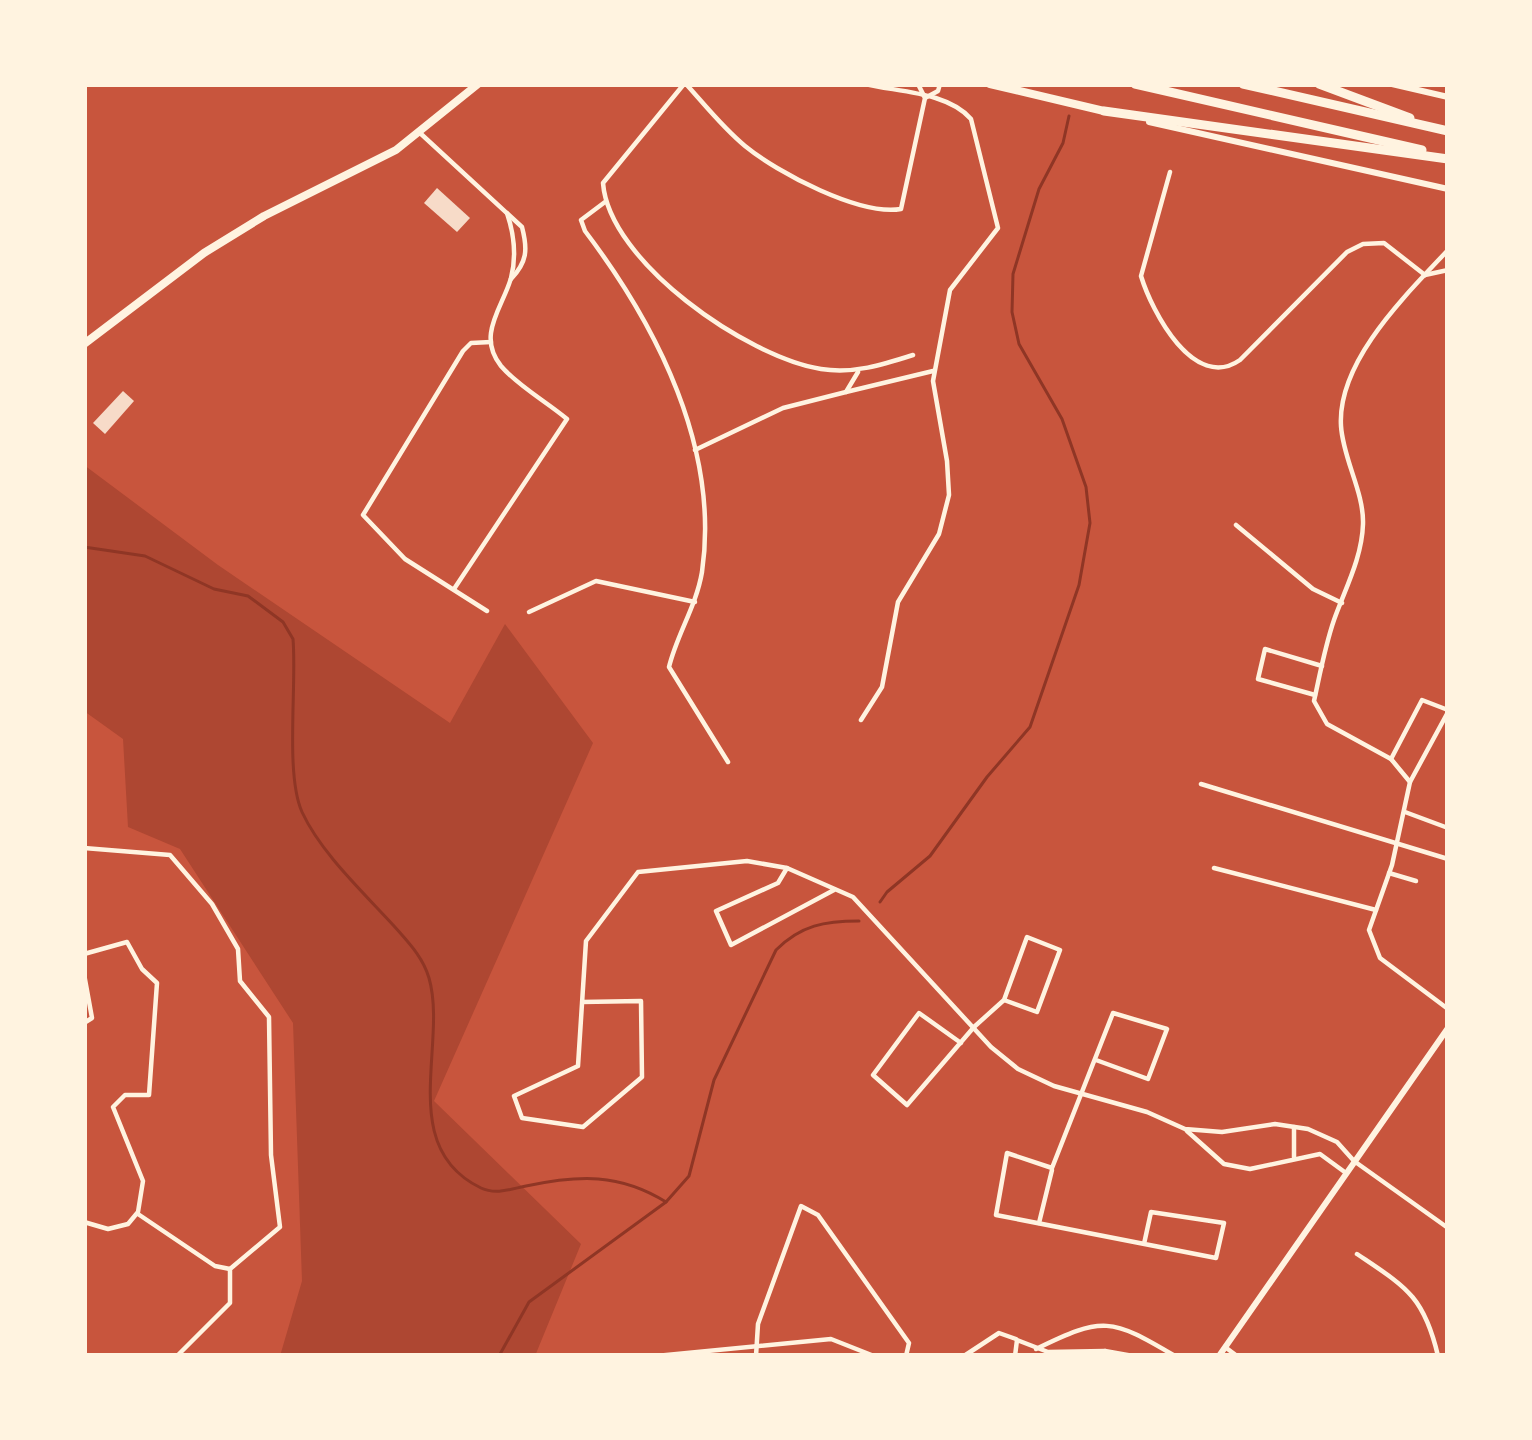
<svg xmlns="http://www.w3.org/2000/svg" width="1532" height="1440" viewBox="0 0 1532 1440" font-family="'Fira Sans',sans-serif">
<style>
.green{fill:#ae4732}
.lines{fill:none;stroke-linecap:round;stroke-linejoin:round}
.stream{stroke:#8f3625;stroke-width:3}
.building{fill:#f7dbc8}
.minor{stroke:#fff3e0;stroke-width:4.5}
.tertiary{stroke:#fff3e0;stroke-width:6}
.secondary{stroke:#fff3e0;stroke-width:6}
.primary{stroke:#fff3e0;stroke-width:8}
.motorway{stroke:#fff3e0;stroke-width:9}
</style>
<rect width="100%" height="100%" fill="#c8553d"/>
<!-- green -->
<polygon class="green" points="84,465 218,565 450,723 505,624 593,743 434,1101 581,1244 535,1356 280,1356 302,1281 293,1023 180,849 128,827 123,739 84,711"/>
<g class="lines">
<!-- stream -->
<g class="stream">
<path d="M84 547 145 556 214 589 248 596 283 622 293 639C297 685 285 774 302 812 321 853 363 892 394 926 408 942 423 957 429 978 448 1044 396 1147 481 1188 496 1195 511 1189 526 1186 579 1175 619 1173 666 1202"/>
<polyline points="880,902 887,892 930,856 987,777 1030,727 1079,585 1090,523 1086,487 1062,419 1019,344 1012,312 1013,274 1039,189 1063,143 1069,116"/>
<path d="M499 1356 529 1302 666 1202 689 1176 714 1080 776 950C801 925 825 921 859 921"/>
</g>
</g>
<!-- building -->
<g class="building">
<polygon points="437,188 470,218 457,232 424,203"/>
<polygon points="123,391 134,401 105,434 93,423"/>
</g>
<g class="lines">
<!-- minor -->
<g class="minor">
<path d="M684 84 603 183C609 262 747 357 821 369 854 374 882 365 913 355"/>
<path d="M686 84C705 105 723 128 745 146 778 173 860 216 901 209L925 98 918 84"/>
<polyline points="925,98 938,91 940,84"/>
<path d="M420 133 522 227C528 250 527 262 511 279"/>
<path d="M1170 172 1141 276C1152 312 1194 392 1240 360L1347 252 1363 244 1384 243 1425 275"/>
<path d="M605 202 581 220 585 231C657 326 720 449 702 572 696 607 677 634 669 667L728 762"/>
<path d="M1448 250C1407 294 1337 361 1341 426 1343 459 1364 492 1363 524 1362 558 1345 589 1334 620 1325 646 1320 674 1314 701L1327 724 1391 759 1410 782 1392 865 1369 930 1380 958 1448 1009"/>
<polyline points="1425,275 1448,270"/>
<polyline points="846,392 933,371"/>
<polyline points="695,450 783,408 846,392 858,372"/>
<polyline points="1236,525 1313,589 1342,603"/>
<path d="M454 589 567 419C547 402 518 386 501 366 476 335 503 307 511 278 517 255 514 234 507 213"/>
<polyline points="487,611 405,559 363,515 463,351 471,343 491,342"/>
<polyline points="529,612 596,581 695,602"/>
<polyline points="1315,695 1258,679 1265,649 1322,666"/>
<path d="M861 720 882 687 898 602 939 534 949 495 947 461 933 381 950 290 998 228 971 119C948 92 898 92 865 84"/>
<polyline points="1391,759 1422,700 1448,710"/>
<polyline points="1410,782 1448,712"/>
<polyline points="1201,784 1448,859"/>
<polyline points="1405,812 1448,828"/>
<polyline points="84,848 170,855 212,904 238,949 240,981 269,1017 271,1155 280,1227 230,1269 230,1303 179,1354"/>
<polyline points="1214,868 1376,910"/>
<polyline points="1389,873 1416,881"/>
<polyline points="834,890 731,945 716,911 778,883 787,868 853,897 991,1047 1018,1069 1054,1086 1147,1112 1185,1129 1222,1132 1275,1124 1308,1129 1337,1142 1354,1161 1448,1228"/>
<polyline points="84,954 127,942 142,969 157,983 149,1095 125,1095 113,1107 143,1181 138,1212 128,1224 108,1229 84,1222"/>
<polyline points="84,974 92,1018 84,1023"/>
<polyline points="582,1002 641,1001 642,1077 583,1127 522,1118 514,1096 578,1066 586,941 638,872 747,861 787,868"/>
<polyline points="961,1043 919,1013 873,1075 907,1105 974,1027 1004,1000 1027,937 1060,950 1037,1012 1004,1000"/>
<polyline points="1096,1060 1148,1079 1167,1029 1113,1013 1052,1168 1007,1153 996,1215 1216,1258 1224,1223 1151,1212 1144,1244"/>
<polyline points="1294,1127 1294,1157"/>
<polyline points="1187,1131 1224,1164 1250,1169 1320,1154 1346,1173"/>
<polyline points="138,1214 215,1266 230,1269"/>
<polyline points="1039,1223 1052,1170"/>
<path d="M1357 1254C1406 1287 1424 1296 1438 1356"/>
<polyline points="1225,1347 1237,1356"/>
<path d="M1036 1349C1103 1316 1111 1318 1175 1356"/>
<polyline points="1105,1351 1133,1356"/>
<polyline points="656,1356 831,1339 874,1356"/>
<polyline points="756,1356 758,1324 801,1206 818,1215 909,1343 906,1356"/>
<polyline points="964,1356 999,1333 1016,1339"/>
<polyline points="1015,1356 1017,1340 1048,1352 1105,1351 1108,1356"/>
</g>
<!-- tertiary -->
<polyline class="tertiary" points="1219,1356 1448,1028"/>
<!-- secondary -->
<g class="secondary">
<polyline points="1392,84 1448,97"/>
<polyline points="1149,122 1448,189"/>
</g>
<!-- primary -->
<g class="primary">
<polyline points="990,84 1104,111"/>
<polyline points="84,344 204,253 264,216 396,150 478,84"/>
</g>
<!-- motorway -->
<g class="motorway">
<polyline points="1135,84 1422,150"/>
<polyline points="1243,84 1448,131"/>
<polyline points="1319,84 1410,118"/>
<polyline points="1104,111 1448,159"/>
</g>
</g>
<!-- border -->
<rect width="1532" height="1440" fill="none" stroke="#fff3e0" stroke-width="174"/>
</svg>
